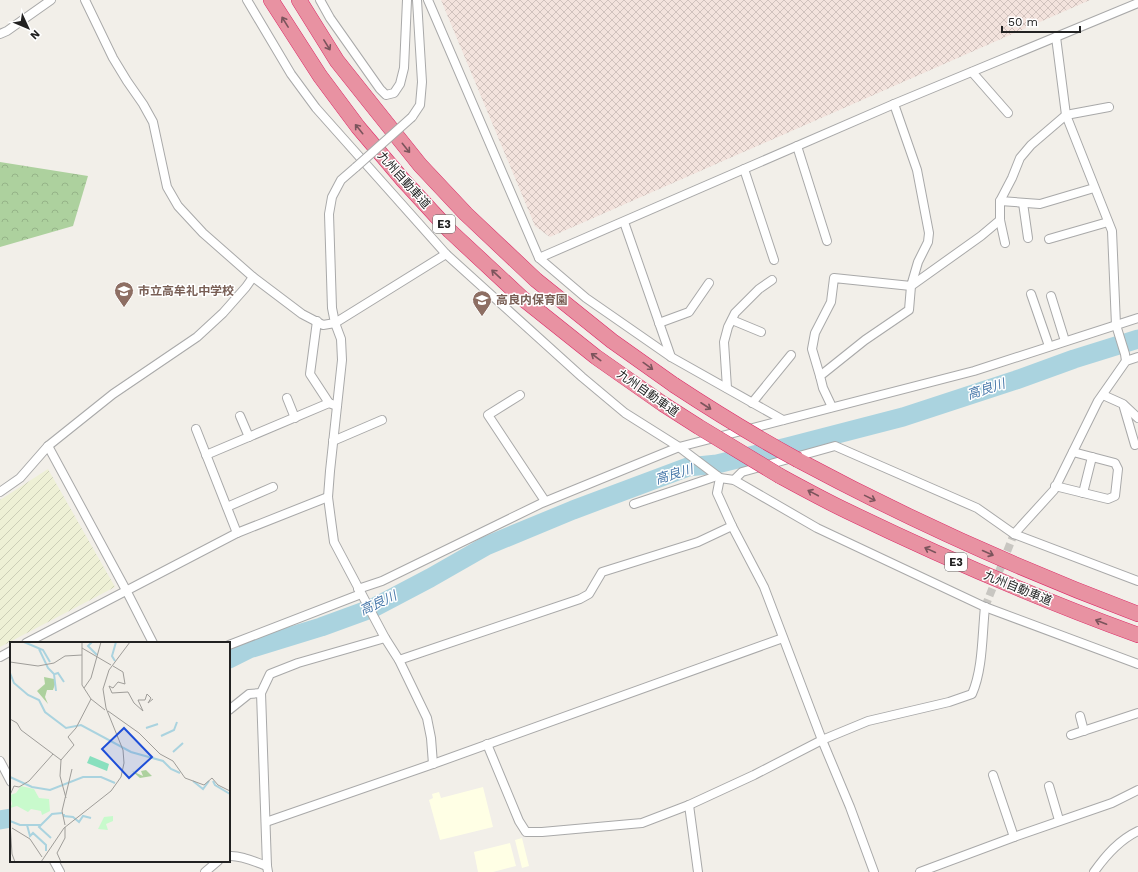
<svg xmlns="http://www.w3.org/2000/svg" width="1138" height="872" viewBox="0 0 1138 872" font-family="'Work Sans','Noto Sans JP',sans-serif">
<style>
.education{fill:#ffffe5}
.military{fill:url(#military-cross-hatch)}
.farmland{fill:url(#farmland-furrows)}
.forest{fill:url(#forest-crowns)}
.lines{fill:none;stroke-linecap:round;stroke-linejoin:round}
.river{stroke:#aad3df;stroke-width:19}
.street-tunnel{stroke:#c8c6c1;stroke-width:8;stroke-dasharray:8 4;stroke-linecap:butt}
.street-casing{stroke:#a9a9a9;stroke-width:10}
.highway-casing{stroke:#dc2a67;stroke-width:16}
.street{stroke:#fff;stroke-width:8}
.highway{stroke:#e892a2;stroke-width:15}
.street-bridge-casing{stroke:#a9a9a9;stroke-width:10;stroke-linecap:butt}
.highway-bridge-casing{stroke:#dc2a67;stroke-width:16;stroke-linecap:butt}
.street-bridge{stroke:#fff;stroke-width:8}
.highway-bridge{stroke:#e892a2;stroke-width:15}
.oneway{stroke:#7b545c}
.labels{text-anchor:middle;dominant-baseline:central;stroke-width:3;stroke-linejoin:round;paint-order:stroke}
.shield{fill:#fff;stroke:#646464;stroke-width:1}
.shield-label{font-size:11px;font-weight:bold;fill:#222}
.street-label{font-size:12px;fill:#222;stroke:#fff}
.education-label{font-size:12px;font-weight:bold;fill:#785e54;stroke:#fff;text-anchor:start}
.water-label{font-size:13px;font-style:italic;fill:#4a7aab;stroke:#fff}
.inset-river{fill:none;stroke:#aad3df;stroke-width:2}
.inset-road{fill:none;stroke:#9f9d99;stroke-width:1}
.view{fill:#1d4ed8;fill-opacity:0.15;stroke:#1d4ed8;stroke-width:2}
.inset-edge{fill:none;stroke:#222;stroke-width:2}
</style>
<defs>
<pattern id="military-cross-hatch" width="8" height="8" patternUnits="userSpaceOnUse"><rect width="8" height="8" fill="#f3e3dd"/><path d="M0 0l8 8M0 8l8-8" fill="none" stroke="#d0c2bd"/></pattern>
<pattern id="farmland-furrows" width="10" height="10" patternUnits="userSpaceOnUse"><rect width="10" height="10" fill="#eef0d5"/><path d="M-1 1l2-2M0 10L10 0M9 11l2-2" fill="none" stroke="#ccceb7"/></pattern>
<pattern id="forest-crowns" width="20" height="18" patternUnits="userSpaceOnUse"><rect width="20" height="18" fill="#add19e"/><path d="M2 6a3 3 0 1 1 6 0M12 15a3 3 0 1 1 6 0" fill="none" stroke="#95b388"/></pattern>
</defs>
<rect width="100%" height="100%" fill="#f2efe9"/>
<!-- education -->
<g class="education">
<polygon points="483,787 493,827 440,840 429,800 433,798 432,794 439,792 441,798"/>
<polygon points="522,838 529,866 522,868 515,840"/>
<polygon points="510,843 516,866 493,872 478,872 474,852"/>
</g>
<!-- military -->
<polygon class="military" points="441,0 1090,0 550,237 535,226"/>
<!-- farmland -->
<polygon class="farmland" points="48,469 115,587 0,647 0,500"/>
<!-- forest -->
<polygon class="forest" points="0,162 88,176 73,226 0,247"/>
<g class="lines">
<!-- river -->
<g class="river">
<polyline points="229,659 249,649 321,627 373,608 430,578 486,546 573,510 688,467 717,464 787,447 903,417 1016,380 1074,359 1138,339"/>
<polyline points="0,820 11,818"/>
</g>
<!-- street-tunnel -->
<polyline class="street-tunnel" points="985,607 1014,534"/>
<!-- street casing -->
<g class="street-casing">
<g id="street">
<polyline points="85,0 113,58 127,81 143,104 153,122 167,187 178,206 203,233 253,277 302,314 323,325 335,323 446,254"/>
<polyline points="247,0 291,74 316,108 446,254 582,377 625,413 679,447 720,478 734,480 817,528 985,607 1138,664"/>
<polyline points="320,0 330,18 380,89 386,95 394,93 400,84 404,68 407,0"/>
<polyline points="428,0 539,258 586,298 671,357 783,420"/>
<polyline points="0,34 7,31 51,0"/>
<polyline points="1056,37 1066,115 1112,231 1116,325 1125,354 1126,361"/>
<polyline points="972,72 1008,113"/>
<polyline points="412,117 420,105 422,82 417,0"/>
<polyline points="797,146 827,241"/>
<polyline points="356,167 341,180 332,197 329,214 332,308 335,323 341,339 342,360 330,471 328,497 331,520 334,542 385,638 399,660 427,718 431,738 433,764"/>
<polyline points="744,169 774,260"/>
<polyline points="1000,201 1040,204 1094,188"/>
<polyline points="1023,203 1028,238"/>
<polyline points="624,222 671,357"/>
<polyline points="1049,239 1108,222"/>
<polyline points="1005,243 1000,220 1000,201 1012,178 1020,158 1031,145 1066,115 1109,107"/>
<polyline points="539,258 894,104 1138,3"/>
<polyline points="1031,294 1049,346"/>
<polyline points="1051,296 1065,341"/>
<polyline points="732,320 761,332"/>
<polyline points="317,321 310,374 329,403"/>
<polyline points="659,323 689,312 709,283"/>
<polyline points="820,376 812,349 815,333 831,302 834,278 911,286 918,262 928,242 929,233 917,170 894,104"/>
<polyline points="727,388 724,342 728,327 735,313 759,289 772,280"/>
<polyline points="520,395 488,415 545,501"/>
<polyline points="1103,395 1123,404 1135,445"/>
<polyline points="287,398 295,418"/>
<polyline points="752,403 791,355"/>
<polyline points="1124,405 1138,418"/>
<polyline points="832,407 823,388 820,376 865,340 909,310 911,286 981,236 1000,220"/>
<polyline points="240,416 249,437"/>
<polyline points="196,429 237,533"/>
<polyline points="333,441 382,420"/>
<polyline points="48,446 126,590 153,643"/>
<polyline points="206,455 329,403 337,406"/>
<polyline points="720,478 717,493 732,526 764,587 822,740 850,807 874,872"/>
<polyline points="734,480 742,472 835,446 977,508 1014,534 1138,581"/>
<polyline points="1055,486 1108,499 1115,496 1118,469 1115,463 1073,452"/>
<polyline points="0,492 20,478 48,446 113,394 197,337 223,313 246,287 253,277"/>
<polyline points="1083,493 1092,457"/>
<polyline points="634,504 717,476"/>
<polyline points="227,507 273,487"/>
<polyline points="1014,534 1054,490 1098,401 1126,361 1138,357"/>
<polyline points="358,589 382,581 542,503 679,447 974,371 1138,318"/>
<polyline points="26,643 237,533 328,497"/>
<polyline points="229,645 361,594"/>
<polyline points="0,657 11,651"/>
<polyline points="399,660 580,599 589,594 602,572 698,542 732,526"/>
<polyline points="229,710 249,694 261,693"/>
<polyline points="1080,716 1084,731"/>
<polyline points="1071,735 1138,713"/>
<path d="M487 744 519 821 526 832H542L642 823 689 805 754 775 822 740 868 721 949 702 972 694C983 669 982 635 985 607"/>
<polyline points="0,761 11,782"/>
<polyline points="993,775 1014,837"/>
<polyline points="1049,786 1059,820"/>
<polyline points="689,805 698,872"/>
<polyline points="266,822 433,764 783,638"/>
<path d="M229 856C241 855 255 862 267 866"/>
<polyline points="54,861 60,872"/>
<polyline points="205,872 218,861"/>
<polyline points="268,872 267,866 261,693 270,674 298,663 385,638"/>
<polyline points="920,872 1014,837 1112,803 1138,790"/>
<path d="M1094 872C1106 855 1119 840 1138 831"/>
</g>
</g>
<!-- highway casing -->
<g class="highway-casing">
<g id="highway">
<polyline points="271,0 320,76 358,127 403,180 450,231 522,298 596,357 663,404"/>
<polyline points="299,0 337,61 376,110 420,165 466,214 536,280 612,341 674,385"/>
<path d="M798 460C908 519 1021 570 1138 614"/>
<path d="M780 476C802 488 824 500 847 511 942 557 1039 599 1138 635"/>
</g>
</g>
<!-- street -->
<use href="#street" class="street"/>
<!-- highway -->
<use href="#highway" class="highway"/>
<!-- street-bridge casing -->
<g class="street-bridge-casing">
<polyline id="street-bridge" points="356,167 412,117"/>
</g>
<!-- highway-bridge casing -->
<g class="highway-bridge-casing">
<g id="highway-bridge">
<path d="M674 385C715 412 756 437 798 460"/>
<polyline points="663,404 699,427 780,476"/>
</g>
</g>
<!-- street-bridge -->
<use href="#street-bridge" class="street-bridge"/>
<!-- highway-bridge -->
<use href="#highway-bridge" class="highway-bridge"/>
</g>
<!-- one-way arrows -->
<defs><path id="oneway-shaft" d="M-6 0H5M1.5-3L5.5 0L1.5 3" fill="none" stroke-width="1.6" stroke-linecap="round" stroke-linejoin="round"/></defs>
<g class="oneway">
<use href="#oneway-shaft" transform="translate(285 22) rotate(-122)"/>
<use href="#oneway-shaft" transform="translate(327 45) rotate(58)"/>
<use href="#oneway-shaft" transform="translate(359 129) rotate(-129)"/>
<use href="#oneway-shaft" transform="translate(406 148) rotate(51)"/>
<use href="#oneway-shaft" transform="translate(496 274) rotate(-137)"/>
<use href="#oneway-shaft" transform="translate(596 357) rotate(-143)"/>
<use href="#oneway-shaft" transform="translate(648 366) rotate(36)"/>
<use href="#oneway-shaft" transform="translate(706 406) rotate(33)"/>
<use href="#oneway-shaft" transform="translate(813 493) rotate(-152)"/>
<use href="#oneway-shaft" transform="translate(870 498) rotate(26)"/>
<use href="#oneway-shaft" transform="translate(930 550) rotate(-155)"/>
<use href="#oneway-shaft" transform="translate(988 553) rotate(24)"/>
<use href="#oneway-shaft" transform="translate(1101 622) rotate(-159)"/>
</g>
<!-- icons -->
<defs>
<g id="school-pin" transform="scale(1)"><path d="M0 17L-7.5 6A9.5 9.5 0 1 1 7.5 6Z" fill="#8d6e63" stroke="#fff"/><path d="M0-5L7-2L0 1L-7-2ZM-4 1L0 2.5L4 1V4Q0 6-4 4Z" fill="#fff"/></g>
</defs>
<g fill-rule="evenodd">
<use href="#school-pin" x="124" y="291"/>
<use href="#school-pin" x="482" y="300"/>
</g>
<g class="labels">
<!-- shield labels -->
<g class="shield">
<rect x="433" y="215" width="22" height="18" rx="3"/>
<rect x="945" y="553" width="22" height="18" rx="3"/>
</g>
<g class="shield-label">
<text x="444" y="224">E3</text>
<text x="956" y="562">E3</text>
</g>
<!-- street labels -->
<g class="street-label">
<text transform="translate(404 180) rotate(48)">九州自動車道</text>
<text transform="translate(648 393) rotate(35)">九州自動車道</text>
<text transform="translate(1018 588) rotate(22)">九州自動車道</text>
</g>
<!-- education labels -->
<g class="education-label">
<text x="138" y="291">市立高牟礼中学校</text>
<text x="496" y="300">高良内保育園</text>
</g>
<!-- water labels -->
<g class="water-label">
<text transform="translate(986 389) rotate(-18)">高良川</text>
<text transform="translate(674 474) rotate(-17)">高良川</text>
<text transform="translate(378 603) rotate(-25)">高良川</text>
</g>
</g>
<!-- overview -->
<g transform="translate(10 642)">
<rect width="220" height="220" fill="#f2efe9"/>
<path d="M34 35 44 37 45 42 43 48H37L35 55 38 62 27 49 35 42ZM136 128 142 134 130 136 122 129 133 134 131 129Z" fill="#add19e"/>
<path d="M11 144 24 147 29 156 39 157 40 169 32 173 31 169 21 167 18 170 7 164 0 166 2 162 0 153 6 151ZM103 174V179L96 182 98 188 88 187 94 175Z" fill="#c8facc"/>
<path d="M80 114 99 122 97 129 77 121Z" fill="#88e0be"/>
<path class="inset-river" d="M14 0 33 8 40 20M82 0 78 4 87 13M29 7 38 26 44 32 46 49M105 19 102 14 106 0M0 31 4 41 18 53 29 58 35 70 56 86 71 83 121 110 153 119 161 127 170 131M45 32 48 31 54 40M136 86 148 82M151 94 164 88 167 80M163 110 173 101M0 135 22 145 40 148 73 135H91L105 141M183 139 193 147 199 139M203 139 205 143 220 152M54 172V174L63 175 69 180 73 174 81 176M0 179 10 183H31L42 172 52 171M17 183 20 194 23 191 36 203V209M31 183 29 185 41 196"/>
<path class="inset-road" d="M72 0V43L81 57 95 68M72 6 101 23M0 20 28 24 44 21 55 14 72 13M103 24 113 30 115 42 108 40 103 46 99 44 102 51 118 50 124 61 133 69 128 58H135L137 52 141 56 138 61 143 57M74 46 81 36 91 0M98 69 129 91 150 112 163 119 175 136 194 143 202 136 208 143 220 149M0 77 7 81 11 88 51 118M51 118 64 103 58 95 66 86 81 57M51 118 50 134 56 156M0 153 4 144 9 145 19 139 43 112M0 181 2 212 5 220M55 183 52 169 62 127M2 186 20 197 32 215M31 220 54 186 101 149 111 135 114 121 113 108 96 66 93 47 99 28 120 0M51 220 47 211 55 196V185"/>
<path class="view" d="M114 86 142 115 119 136 92 107Z"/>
<rect width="220" height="220" class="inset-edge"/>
</g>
<!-- north arrow -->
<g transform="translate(28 28) rotate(134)" stroke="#ffffff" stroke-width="3" paint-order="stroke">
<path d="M0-3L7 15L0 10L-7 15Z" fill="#222222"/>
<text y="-6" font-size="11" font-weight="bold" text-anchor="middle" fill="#222222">N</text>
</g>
<!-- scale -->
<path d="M1002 26v6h78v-6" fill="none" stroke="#222222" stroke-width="2"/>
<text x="1008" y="26" font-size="12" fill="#222222" stroke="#ffffff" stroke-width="3" paint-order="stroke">50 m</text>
</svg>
